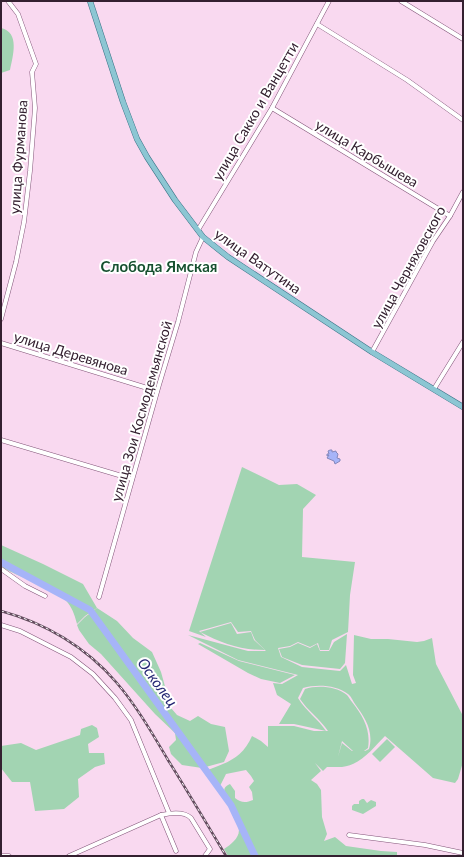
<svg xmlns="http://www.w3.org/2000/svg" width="464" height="857" viewBox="0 0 464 857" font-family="Lato,sans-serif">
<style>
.green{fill:#a2d4b2}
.water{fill:#a6b4f8;stroke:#8488bc}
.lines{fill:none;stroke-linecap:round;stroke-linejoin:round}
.river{stroke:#a6b4f8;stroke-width:7}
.minor-casing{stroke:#835579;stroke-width:5}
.major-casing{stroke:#3b7387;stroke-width:6}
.minor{stroke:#fff;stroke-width:4}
.major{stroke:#8cc6d3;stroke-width:5}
.rail-casing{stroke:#634c5e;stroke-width:2.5}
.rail{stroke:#fff;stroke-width:1;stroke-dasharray:3;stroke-linecap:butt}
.labels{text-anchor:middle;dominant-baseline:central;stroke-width:4;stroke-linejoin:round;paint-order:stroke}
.street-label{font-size:14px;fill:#342030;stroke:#fff}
.neighbourhood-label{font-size:15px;font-weight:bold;fill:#175030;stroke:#fff}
.water-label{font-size:15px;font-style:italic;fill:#252774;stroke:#fff}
</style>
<rect width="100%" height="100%" fill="#f9d9f0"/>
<!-- green -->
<g class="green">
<path d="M1 28C20 32 13 56 10 70L1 73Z"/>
<path d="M242 467 279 485 297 484 316 495 303 509 302 557 355 562 350 595 348 632 332 640 329 650H320L318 643 310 647 298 642 290 646 278 648 281 657 302 667 340 671 346 665 352 684 356 683 353 675 354 635 371 639H388L417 642 424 641 432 638 436 664 463 716V762L458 779 455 783 433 778 385 736C373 748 361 765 342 767 337 767 332 767 327 767L323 771 315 763 321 771 311 780 317 784 321 790 322 817 327 834 324 841 335 837 346 846 381 851 397 852V856H228L224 849C232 844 242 836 238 826 235 819 231 815 231 807L225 801C228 793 219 789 230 784L235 791V798C241 803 246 803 253 800L252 792 249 787 254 781 251 776 246 770 226 774 220 786 211 780 205 771C226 763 242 759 252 736L261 741 268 747V726H294L314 731H328C320 719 308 711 300 699L305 689C317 685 336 686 347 695 349 697 350 700 352 702 363 716 371 730 368 748L364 751H353L342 741 338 757 342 743 352 751H365L369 749C374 731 365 718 355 704 353 701 351 696 348 694 336 685 317 684 303 688L298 698C306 711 318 719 326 731L294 724H279L291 704 277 695 273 683 282 684 298 675 238 660 188 635 248 651H266L255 640 251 631 238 632 231 622 199 631 206 637 189 631Z"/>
<path d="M1 545 43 564 83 584 97 608 85 616 77 624C72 603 65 597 46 588 38 584 29 580 20 576 14 573 7 571 1 566Z"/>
<polygon points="97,608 117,621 133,638 152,652 161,672 171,708 177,715 190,721 198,716 211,724 225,727 229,751 224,762 202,768 182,765 171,754 169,747 176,740 175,733 155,714 101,654 89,644 79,630 77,625 85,617"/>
<path d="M231 623 237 634 251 632 254 640 265 650C239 650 222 643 200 632Z"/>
<polygon points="347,634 345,663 340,669 302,665 282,657 279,649 290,647 298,643 310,648 317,644 320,651 329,651 334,642"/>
<polygon points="200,643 239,661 295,675 280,683 261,679 248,673 198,644"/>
<polygon points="92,725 97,728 99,737 88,744 89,753 104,753 105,764 95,767 78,779 79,797 64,809 35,811 30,782 12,782 1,768 1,746 21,743 36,750 80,735 81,729"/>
<polygon points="387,739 395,747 380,762 372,754"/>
<polygon points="362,799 364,799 367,803 371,800 376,802 376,806 363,814 352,810 352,806 354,804 359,804 359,801"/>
</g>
<!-- water -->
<polygon class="water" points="330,450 332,450 332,452 336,451 336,452 338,454 337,458 340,459 340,461 335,464 334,461 327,458 329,455 327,456 327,454 329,454 328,451"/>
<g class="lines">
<!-- river -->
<polyline class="river" points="1,562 90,610 231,805 255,856"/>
<!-- minor casing -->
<g class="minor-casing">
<g id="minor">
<polyline points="401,1 463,39"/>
<polyline points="317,24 407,80 463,120"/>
<polyline points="272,108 450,216"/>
<polyline points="198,230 272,108 329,1"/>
<polyline points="1,319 16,262 24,222 30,171 35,108 32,72 36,64 18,14 8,1"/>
<polyline points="1,343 157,391"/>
<polyline points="372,352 433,241 450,216 463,192"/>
<polyline points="434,389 463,342"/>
<polyline points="1,440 132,479"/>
<polyline points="1,569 25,586 45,596"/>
<polyline points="99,597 159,385 178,322 196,252 203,237"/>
<polyline points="1,625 20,631 71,657 93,674 115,698 131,720 169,813"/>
<polyline points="161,815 176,851"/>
<polyline points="349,835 425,845 463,853"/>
<polyline points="1,856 9,856"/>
<path d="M69 856 161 815C170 813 184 811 191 818L210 849 205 856"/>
</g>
</g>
<!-- major casing -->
<g class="major-casing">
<polyline id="major" points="90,1 123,102 137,139 147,157 175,200 203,237 228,257 372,352 463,407"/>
</g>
<!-- minor -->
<use href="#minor" class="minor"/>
<!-- major -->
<use href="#major" class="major"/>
<!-- rail casing -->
<g class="rail-casing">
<path id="rail" d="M1 611C45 623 86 647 116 682 136 705 152 733 168 760 188 792 207 824 226 856"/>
</g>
<!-- rail -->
<use href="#rail" class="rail"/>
</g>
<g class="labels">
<!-- street labels -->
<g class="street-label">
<text transform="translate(255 111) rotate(-60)">улица Сакко и Ванцетти</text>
<text transform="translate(367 153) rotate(31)">улица Карбышева</text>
<text transform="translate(18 157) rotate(-86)">улица Фурманова</text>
<text transform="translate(258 261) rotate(35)">улица Ватутина</text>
<text transform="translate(408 267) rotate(-61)">улица Черняховского</text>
<text transform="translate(71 353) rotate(17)">улица Деревянова</text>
<text transform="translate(141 411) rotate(-74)">улица Зои Космодемьянской</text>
</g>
<!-- neighbourhood labels -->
<g class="neighbourhood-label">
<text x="159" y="266">Слобода Ямская</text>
</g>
<!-- water labels -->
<g class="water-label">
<text transform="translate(158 682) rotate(54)">Осколец</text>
</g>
</g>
<!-- border -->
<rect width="464" height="857" fill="none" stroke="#342030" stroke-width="4"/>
</svg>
